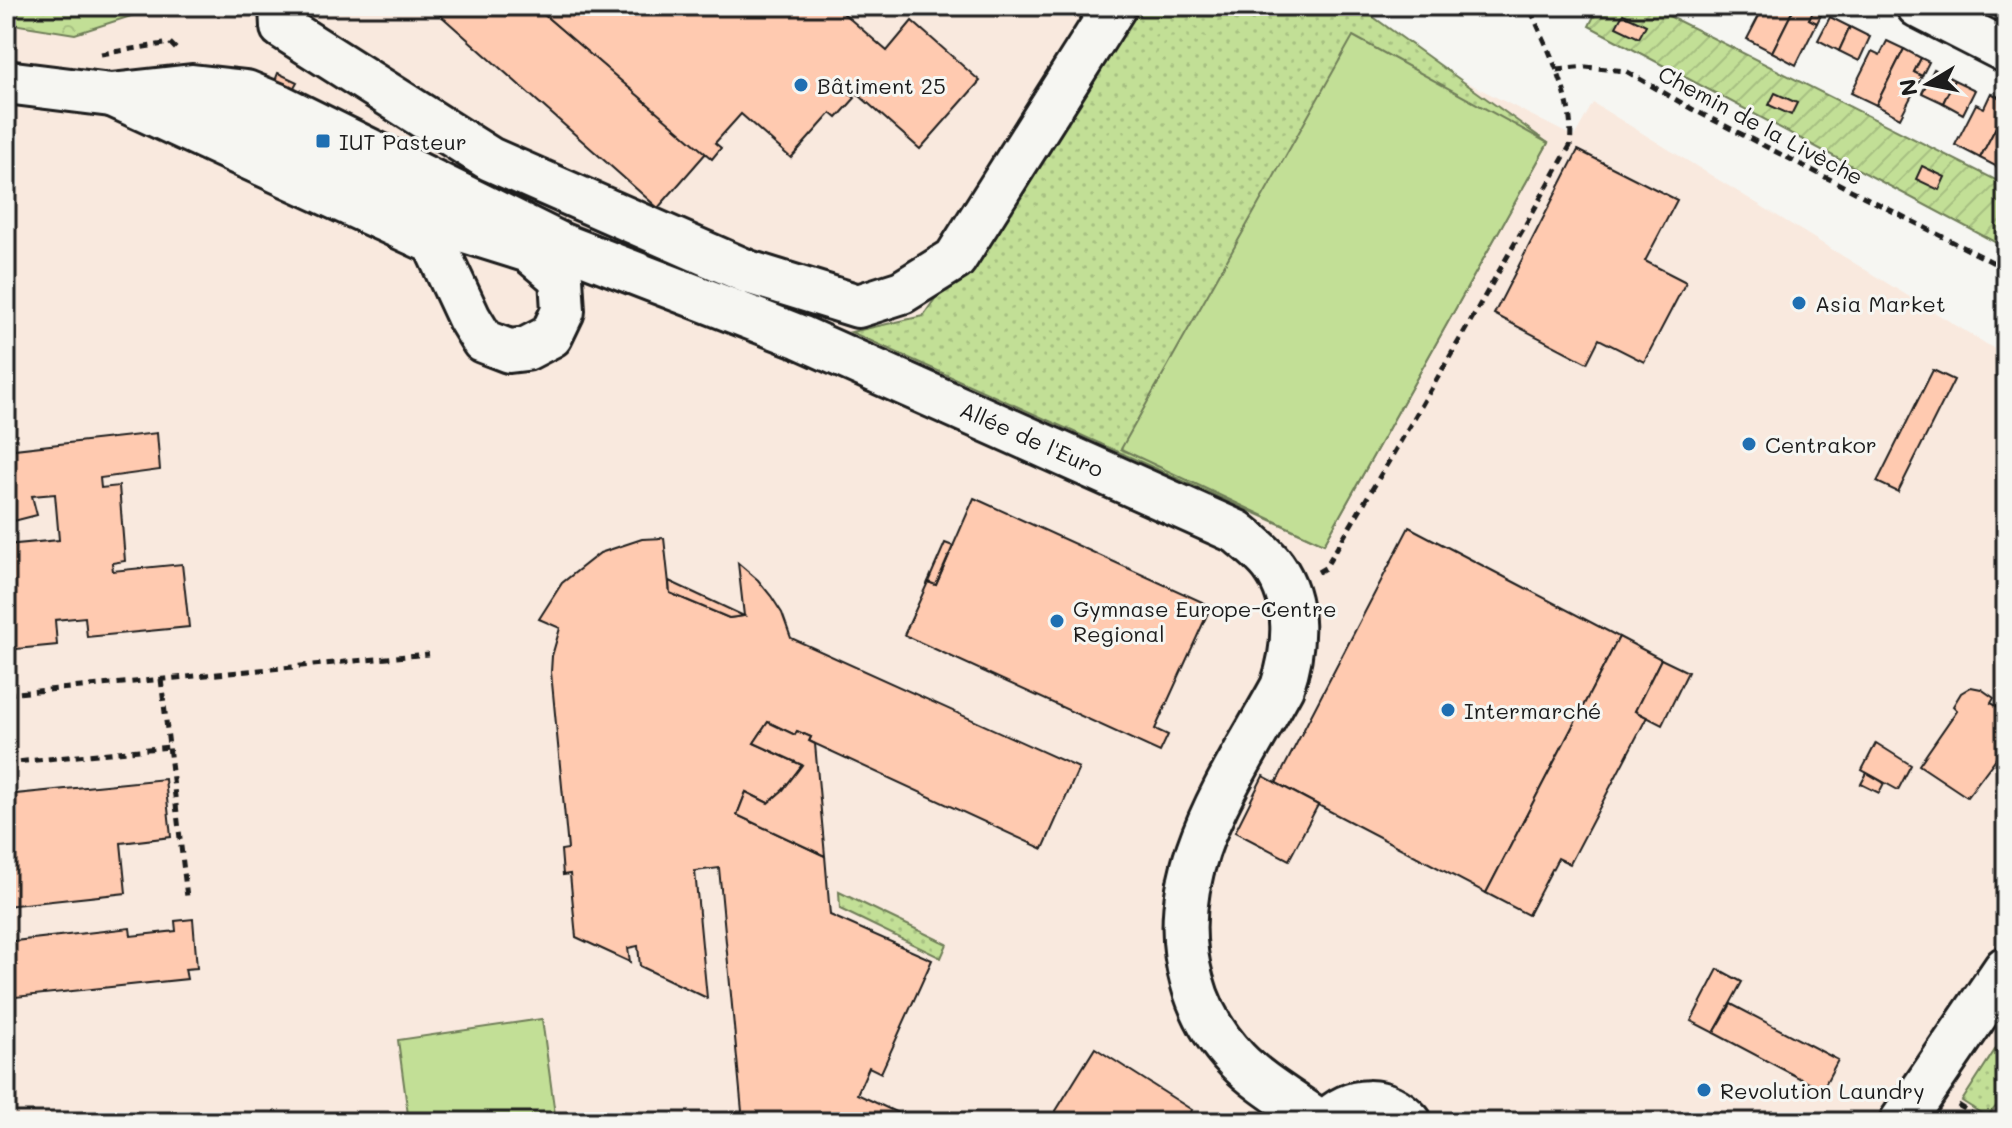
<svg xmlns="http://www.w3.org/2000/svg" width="2012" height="1128" viewBox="0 0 2012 1128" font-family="Mali,sans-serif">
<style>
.built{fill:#f9e9de}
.grass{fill:url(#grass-dots);stroke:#6f7e59;stroke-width:2}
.forest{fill:url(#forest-crowns);stroke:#6f7e59;stroke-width:2}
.park{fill:#c2df96;stroke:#6f7e59;stroke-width:2}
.garden{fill:url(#garden-furrows);stroke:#6f7e59;stroke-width:2}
.building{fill:#ffcab0;stroke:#1c1c1c;stroke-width:2}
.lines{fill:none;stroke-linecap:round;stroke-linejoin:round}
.minor-casing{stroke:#1c1c1c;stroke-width:48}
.major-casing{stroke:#1c1c1c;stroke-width:50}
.path{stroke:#1c1c1c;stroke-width:5;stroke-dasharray:8 6;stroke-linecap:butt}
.minor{stroke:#f6f6f2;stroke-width:42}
.major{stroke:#f6f6f2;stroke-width:44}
.poi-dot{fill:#1f6fb2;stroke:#f6f6f2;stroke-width:3}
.labels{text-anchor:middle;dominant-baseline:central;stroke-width:6;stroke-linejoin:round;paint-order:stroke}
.poi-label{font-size:22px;fill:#1c1c1c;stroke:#f6f6f2;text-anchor:start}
.street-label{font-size:22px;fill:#1c1c1c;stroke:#f6f6f2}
</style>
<defs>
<pattern id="grass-dots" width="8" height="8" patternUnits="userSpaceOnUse" patternTransform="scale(2)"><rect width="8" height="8" fill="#c2df96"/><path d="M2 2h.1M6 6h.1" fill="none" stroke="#a6bf81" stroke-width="1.8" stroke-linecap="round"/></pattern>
<pattern id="forest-crowns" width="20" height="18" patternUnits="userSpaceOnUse" patternTransform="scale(2)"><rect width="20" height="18" fill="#c2df96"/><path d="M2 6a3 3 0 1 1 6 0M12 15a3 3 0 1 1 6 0" fill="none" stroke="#a6bf81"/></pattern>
<pattern id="garden-furrows" width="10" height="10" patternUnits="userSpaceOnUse" patternTransform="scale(2)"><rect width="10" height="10" fill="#c2df96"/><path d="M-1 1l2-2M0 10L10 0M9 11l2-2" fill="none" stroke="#a6bf81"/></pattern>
</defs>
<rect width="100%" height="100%" fill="#f6f6f2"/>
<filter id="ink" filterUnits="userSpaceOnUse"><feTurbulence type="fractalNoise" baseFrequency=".0125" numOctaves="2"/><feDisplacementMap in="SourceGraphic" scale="16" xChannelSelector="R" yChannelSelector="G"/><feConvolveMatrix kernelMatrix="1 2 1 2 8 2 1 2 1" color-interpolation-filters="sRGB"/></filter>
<g filter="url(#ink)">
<!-- built -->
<polygon class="built" points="6,6 1317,6 1574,137 1593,103 2006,356 2006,1122 6,1122"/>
<!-- grass -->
<g class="grass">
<polygon points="1138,6 1358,6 1548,143 1324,544 851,332 923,316"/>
<polygon points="839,892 947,944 941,958 840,909"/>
<polygon points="2006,1033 2006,1095 1987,1117 1962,1101"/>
</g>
<!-- forest -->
<polygon class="forest" points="6,6 162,6 75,34 6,23"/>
<!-- park -->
<g class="park">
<polygon points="1353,36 1548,143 1324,544 1121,449"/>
<polygon points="542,1019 556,1122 409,1122 398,1040"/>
</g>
<!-- garden -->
<polygon class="garden" points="1599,6 1649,6 2006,185 2006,248 1589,26"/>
<!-- building -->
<g class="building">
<polygon points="430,6 534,6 706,153 658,208"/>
<polygon points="534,6 835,6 887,51 912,21 980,81 920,149 852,89 849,93 855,98 837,118 831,113 791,158 741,114 715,143 721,148 712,159"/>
<polygon points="1764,6 1795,6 1772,52 1747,39"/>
<polygon points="1795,6 1816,6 1809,19 1817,23 1796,65 1772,52"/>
<polygon points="1816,6 1824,9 1817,23 1809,19"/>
<polygon points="1623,14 1646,25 1639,38 1616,27"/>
<polygon points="1830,17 1850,27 1839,51 1818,40"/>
<polygon points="1850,27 1870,37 1859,61 1839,51"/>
<polygon points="1887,41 1904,49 1876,105 1851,93 1872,51 1880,55"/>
<polygon points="1904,49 1921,58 1914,72 1922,76 1900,118 1876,105"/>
<polygon points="1921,58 1929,62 1922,76 1914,72"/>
<polygon points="1934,69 1954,80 1943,103 1922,93"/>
<polygon points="278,73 297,82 293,89 275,81"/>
<polygon points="1954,80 1975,90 1963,114 1943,103"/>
<polygon points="1775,93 1797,103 1791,115 1769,105"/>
<polygon points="1991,93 2006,101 2006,108 1980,158 1955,145 1976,104 1984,108"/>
<polygon points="2006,108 2006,169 2005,171 1980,158"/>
<polygon points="1578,150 1677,200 1645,261 1686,282 1644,362 1599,339 1587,363 1494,314"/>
<polygon points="1922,166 1945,177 1939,190 1916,179"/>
<polygon points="1933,370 1954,380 1898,492 1877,482"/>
<polygon points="157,433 160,470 100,478 101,488 119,486 125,561 112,563 113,571 182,564 189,627 87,637 85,617 55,620 57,645 6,650 6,545 59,540 55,494 32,496 37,515 6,523 6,450"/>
<polygon points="974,498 1211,606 1155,729 1168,735 1160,752 904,635 928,582 936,585"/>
<polygon points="1409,527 1619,637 1486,893 1276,783"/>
<polygon points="664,538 670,593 729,618 744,616 738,563 758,580 771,596 782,613 791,638 1079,768 1043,849 809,741 811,737 797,731 795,735 768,722 754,743 802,765 783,790 768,803 746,792 737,815 825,856 830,915 932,960 881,1073 869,1067 857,1094 917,1122 743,1122 719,868 695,871 707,998 640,966 638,946 628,948 630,962 576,937 570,874 563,875 561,850 568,849 551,672 552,656 560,628 539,619 562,583 600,553 642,539"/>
<polygon points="945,543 953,546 936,585 928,582"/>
<polygon points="669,581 744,616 729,618 670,593"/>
<polygon points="1619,637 1661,659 1635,711 1647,717 1570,864 1558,858 1528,915 1486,893"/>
<polygon points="1661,659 1688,672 1662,725 1635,711"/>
<polygon points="1971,687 1981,689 1994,698 1991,703 2006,711 2006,745 1967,797 1919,765 1957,710 1953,706 1961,693"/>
<polygon points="768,722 795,735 797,731 811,737 809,741 815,744 825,856 737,815 746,792 768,803 783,790 802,765 754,743"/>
<polygon points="1876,743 1911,765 1898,790 1862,770"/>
<polygon points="1867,773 1884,783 1879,793 1861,784"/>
<polygon points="1263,776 1318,805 1289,860 1235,832"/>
<polygon points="165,779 171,837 121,843 126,893 6,906 6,821 9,821 6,795"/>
<polygon points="193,919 197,968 185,969 187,979 6,998 6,942 130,928 131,936 176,931 175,921"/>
<polygon points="1718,969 1742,982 1714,1033 1691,1021"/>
<polygon points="1731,1004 1838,1060 1822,1090 1714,1033"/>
<polygon points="1095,1048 1192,1110 1184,1122 1049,1122"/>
<polygon points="1190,1112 1206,1122 1184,1122"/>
</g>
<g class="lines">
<!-- minor casing -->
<g class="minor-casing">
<g id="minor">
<polyline points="281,6 282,27 490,159 748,272 858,306 902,292 955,259 1115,6"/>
<polyline points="1918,6 2006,51"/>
<path d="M6 82 111 95 192 86 246 92 280 106 562 245 800 337 1237 532C1250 543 1264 553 1274 567 1299 602 1295 649 1282 687 1232 779 1161 872 1192 981 1200 1011 1216 1038 1237 1060 1259 1083 1294 1103 1320 1122"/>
<polyline points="112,95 434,243 469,318 483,341 509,351 526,349 551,336 563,311 561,278 529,251 443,224 161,93"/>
<path d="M1326 1122C1350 1096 1386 1095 1410 1122"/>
</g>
</g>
<!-- major casing -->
<g class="major-casing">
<polyline id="major" points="1902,1122 2006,969"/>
</g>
<!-- path -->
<g class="path">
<polyline points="101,54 170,43 179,52"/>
<polyline points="1557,70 1586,67 1626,71 1692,109 2006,269"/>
<path d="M1318 572 1325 568C1409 429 1490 288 1570 146 1576 99 1547 49 1529 6"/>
<polyline points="161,679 187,897"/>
<polyline points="6,694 429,654"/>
<polyline points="6,763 169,747"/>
<polyline points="1998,931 2006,920"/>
<polyline points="1958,1105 1986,1122"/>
<polyline points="1991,1122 2006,1105"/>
</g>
<!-- minor -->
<use href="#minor" class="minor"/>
<!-- major -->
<use href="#major" class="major"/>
</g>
</g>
<!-- markers -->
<g class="poi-dot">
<circle cx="801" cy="85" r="8"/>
<rect x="315" y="133" width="16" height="16" rx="4"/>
<circle cx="1799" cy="303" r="8"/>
<circle cx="1749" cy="444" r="8"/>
<circle cx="1057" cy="621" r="8"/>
<circle cx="1448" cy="710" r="8"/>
<circle cx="1704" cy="1090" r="8"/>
</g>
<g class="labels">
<!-- poi labels -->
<g class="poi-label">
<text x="817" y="85">Bâtiment 25</text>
<text x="339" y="141">IUT Pasteur</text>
<text x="1815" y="303">Asia Market</text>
<text x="1765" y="444">Centrakor</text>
<text x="1073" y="608">Gymnase Europe-Centre<tspan x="1073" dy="25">Regional</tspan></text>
<text x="1464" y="710">Intermarché</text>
<text x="1720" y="1090">Revolution Laundry</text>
</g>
<!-- street labels -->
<g class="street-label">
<text transform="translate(1761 125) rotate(28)">Chemin de la Livèche</text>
<text transform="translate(1032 439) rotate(24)">Allée de l'Euro</text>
</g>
</g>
<!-- margin -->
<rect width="2012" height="1128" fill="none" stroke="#f6f6f2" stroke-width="32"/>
<rect x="16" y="16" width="1980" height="1096" fill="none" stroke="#1c1c1c" stroke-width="3" filter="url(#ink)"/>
<!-- north arrow -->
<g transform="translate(1928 84) rotate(260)" stroke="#f6f6f2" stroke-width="6" paint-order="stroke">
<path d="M0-6L14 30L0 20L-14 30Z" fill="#1c1c1c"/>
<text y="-12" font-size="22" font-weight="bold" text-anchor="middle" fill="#1c1c1c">N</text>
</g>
</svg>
